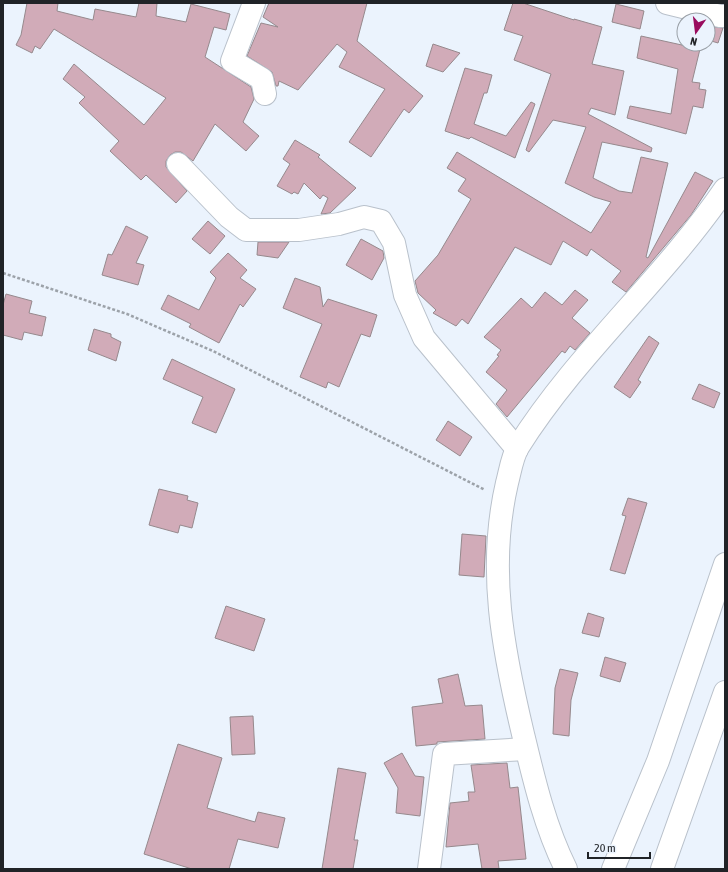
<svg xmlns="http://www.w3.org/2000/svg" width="728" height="872" viewBox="0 0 728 872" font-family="'Asap Condensed',sans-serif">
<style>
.building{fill:#d1abb8;stroke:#96898d}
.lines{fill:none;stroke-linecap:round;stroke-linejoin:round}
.minor-casing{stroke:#b9c1cb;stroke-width:24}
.secondary-casing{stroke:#b9c1cb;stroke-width:24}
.path{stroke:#9ca2a9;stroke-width:2.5;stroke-dasharray:3 2;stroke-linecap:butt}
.minor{stroke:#fff;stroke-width:22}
.secondary{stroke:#fff;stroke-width:22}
</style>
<rect width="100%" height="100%" fill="#ebf3fd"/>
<!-- building -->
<g class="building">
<polygon points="27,3 58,3 57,11 93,20 95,9 136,17 139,3 157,3 156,16 186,22 191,4 230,14 226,30 214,27 205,57 251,87 254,99 243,122 259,136 246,151 215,124 193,161 181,152 175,152 170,155 166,161 166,167 187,191 176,203 146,175 141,180 110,151 119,141 79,103 85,97 63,79 74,64 144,125 166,98 54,29 40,49 35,46 32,53 16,45 21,35"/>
<polygon points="269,3 367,3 357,41 423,96 409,113 404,109 371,157 349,142 385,89 339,67 347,52 337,44 298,90 279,81 278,86 276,86 272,72 247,56 261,23 278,27 263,17"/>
<polygon points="513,3 523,3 574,20 574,19 602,27 592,64 624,71 615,115 591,108 588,114 652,148 651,152 602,142 593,178 619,191 632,193 641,157 668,163 646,257 648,258 695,172 713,181 691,215 626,292 612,282 621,271 591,249 587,256 563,241 551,265 515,247 468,324 462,319 456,326 433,313 436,310 418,293 415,281 438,255 471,199 458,191 466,179 447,168 457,152 591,233 611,202 594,197 565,183 586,127 553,120 529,152 526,150 551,74 514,60 523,36 504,30"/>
<polygon points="616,4 644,11 640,29 612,22"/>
<polygon points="708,26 723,28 718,43 708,40"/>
<polygon points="641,36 700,49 692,82 700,83 699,89 706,90 703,108 693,106 686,134 627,118 630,106 671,114 678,69 637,58"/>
<polygon points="433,44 460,53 443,72 426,66"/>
<polygon points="465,68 492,75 487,93 484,93 474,124 506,136 531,102 535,104 515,158 471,137 469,139 445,131"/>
<polygon points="295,140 320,155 318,157 356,188 330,213 321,214 328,198 323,195 320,199 304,183 298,194 294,192 292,194 277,186 290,164 283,159"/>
<polygon points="208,221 225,236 210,254 192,239"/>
<polygon points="126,226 148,237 136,263 144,265 138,285 102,275 108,254 112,255"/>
<polygon points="361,239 383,251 384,258 372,280 346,265"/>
<polygon points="258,242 289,242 278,258 257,255"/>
<polygon points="228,253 247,270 240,278 256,289 243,307 240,304 219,343 189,327 191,324 161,309 168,295 199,310 216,278 210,272"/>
<polygon points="295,278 320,287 323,307 328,299 377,315 370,337 361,334 339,387 328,382 326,388 300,377 322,324 283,308"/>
<polygon points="575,290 588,300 572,318 590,333 575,350 570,346 565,353 562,351 507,417 496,404 507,390 486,372 499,356 497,355 501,350 484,337 521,298 532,308 545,292 562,305"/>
<polygon points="6,294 32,301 29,313 46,317 42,336 24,332 22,340 3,335 3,305"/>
<polygon points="94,329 111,334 111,337 121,342 116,361 88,350"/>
<polygon points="649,336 659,343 638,380 641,382 630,398 614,387"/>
<polygon points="172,359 235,389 216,433 192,423 203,397 163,379"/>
<polygon points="699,384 720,393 714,408 692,399"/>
<polygon points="448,421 472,437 460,456 436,440"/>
<polygon points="159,489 188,496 187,500 198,503 192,528 180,525 178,533 149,525"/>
<polygon points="628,498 647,503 625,574 610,570 626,516 622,515"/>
<polygon points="462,534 486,536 484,577 459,575"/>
<polygon points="226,606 265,619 254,651 215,638"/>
<polygon points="588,613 604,618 599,637 582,633"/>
<polygon points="605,657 626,663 620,682 600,676"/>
<polygon points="560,669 578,673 571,700 569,736 553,734 555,688"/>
<polygon points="458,674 465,706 482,705 485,739 437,742 437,744 416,746 412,707 443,703 438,679"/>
<polygon points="253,716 255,754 232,755 230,717"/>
<polygon points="178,744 222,758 207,808 255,822 258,812 285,818 278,848 238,839 229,869 192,869 144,854"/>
<polygon points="402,753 415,776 424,777 420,816 396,813 398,788 384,763"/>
<polygon points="507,763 510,788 518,787 526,859 498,861 499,869 482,869 478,844 446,847 450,803 469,801 468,792 475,792 471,765"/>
<polygon points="338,768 366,773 354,840 358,840 353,869 322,869"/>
</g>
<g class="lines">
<!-- minor casing -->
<g class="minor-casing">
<g id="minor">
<polyline points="254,3 232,61 262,79 265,94"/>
<polyline points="667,3 720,16 725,16"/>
<polyline points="178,164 229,217 246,230 299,230 339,224 364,217 381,221 394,243 405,295 424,338 517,449"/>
<polyline points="429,869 444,754 526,749"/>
<path d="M566 869C545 827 534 780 523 734 503 650 487 569 507 483 510 472 512 457 518 447 577 353 663 280 725 189"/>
</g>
</g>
<!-- secondary casing -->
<g class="secondary-casing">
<g id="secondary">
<polyline points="613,869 658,761 725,564"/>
<polyline points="662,869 725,692"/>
</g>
</g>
<!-- path -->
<polyline class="path" points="3,273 127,314 213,351 485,490"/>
<!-- minor -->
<use href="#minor" class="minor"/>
<!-- secondary -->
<use href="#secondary" class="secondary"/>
</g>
<!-- border -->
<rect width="728" height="872" fill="none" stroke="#202327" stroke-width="8"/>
<!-- north arrow -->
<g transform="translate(696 32) rotate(194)"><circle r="19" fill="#ebf3fd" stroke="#9aa0a7"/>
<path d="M0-3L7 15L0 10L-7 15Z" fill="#990c5e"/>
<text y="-6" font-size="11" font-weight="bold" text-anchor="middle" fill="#202327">N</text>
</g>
<!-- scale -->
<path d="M588 852v6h62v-6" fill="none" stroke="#202327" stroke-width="2"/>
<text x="594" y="852" font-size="12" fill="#202327" stroke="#ebf3fd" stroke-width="3" paint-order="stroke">20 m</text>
</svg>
